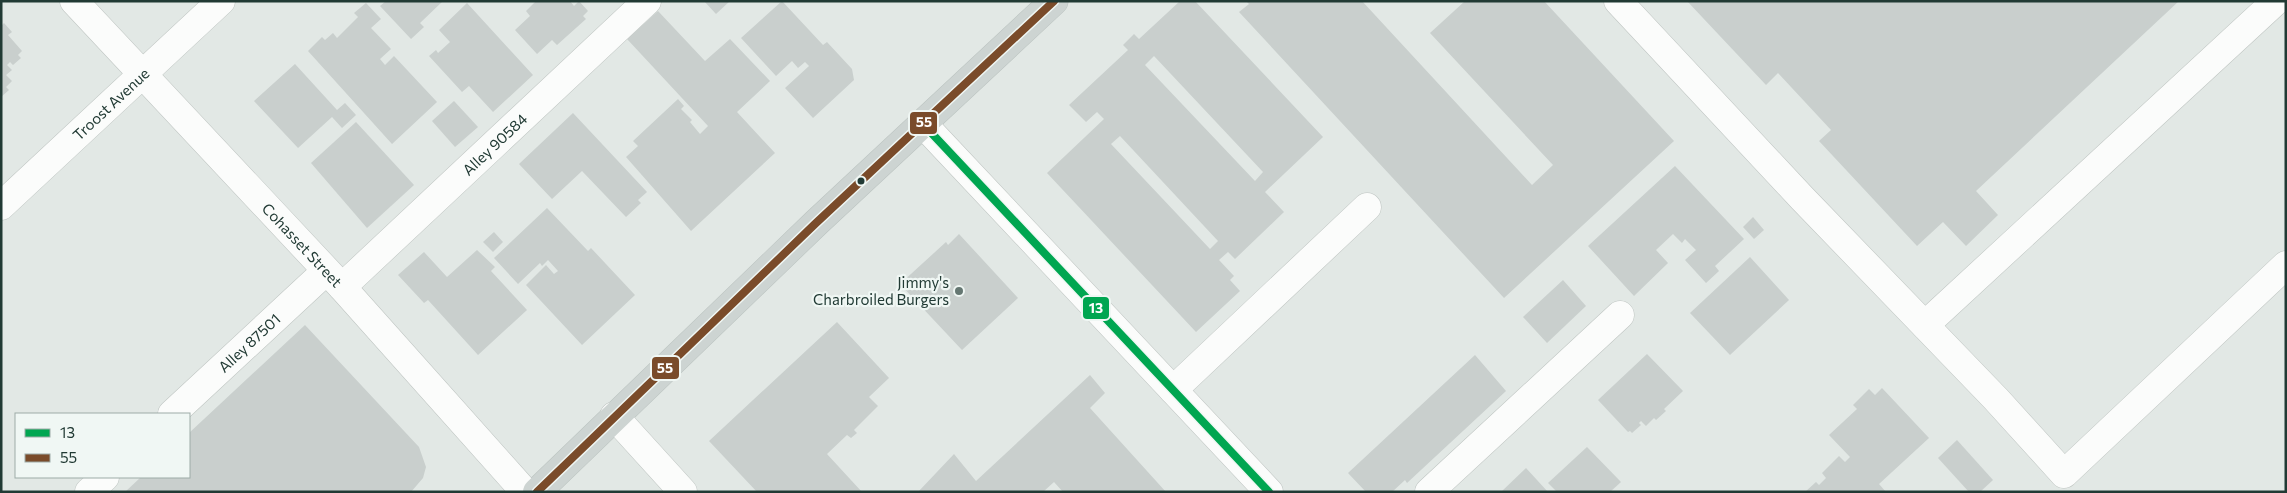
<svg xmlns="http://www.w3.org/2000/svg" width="2287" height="493" viewBox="0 0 2287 493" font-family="Commissioner,sans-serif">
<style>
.building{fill:#c9cfcd;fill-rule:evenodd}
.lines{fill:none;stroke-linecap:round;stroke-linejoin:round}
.minor-casing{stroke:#bfc5c2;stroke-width:29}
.major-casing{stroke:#bcc4c1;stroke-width:29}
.minor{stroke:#fbfcfb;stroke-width:28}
.major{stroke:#cdd4d2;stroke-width:28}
.bus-1-casing{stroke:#f0f7f4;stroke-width:11}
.bus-2-casing{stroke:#f0f7f4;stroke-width:11}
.bus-1{stroke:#00a651;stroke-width:8}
.bus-2{stroke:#7a4b2a;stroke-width:8}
.bus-dot{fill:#213a34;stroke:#f0f7f4;stroke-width:2}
.poi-dot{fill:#657772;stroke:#f0f7f4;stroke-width:2}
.labels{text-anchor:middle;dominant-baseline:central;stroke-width:4.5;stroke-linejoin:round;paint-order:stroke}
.street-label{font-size:15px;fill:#213a34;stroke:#f0f7f4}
.poi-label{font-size:15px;fill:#213a34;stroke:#f0f7f4;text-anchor:end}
.line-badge{stroke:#f0f7f4;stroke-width:2}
.badge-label{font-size:14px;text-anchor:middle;font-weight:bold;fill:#fff}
</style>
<rect width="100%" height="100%" fill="#e2e8e5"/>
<!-- building -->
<g class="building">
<polygon points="386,1 443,1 420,23 424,27 411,39 380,6"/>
<polygon points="536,1 570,1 574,6 579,1 588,11 583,16 586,19 557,45 552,40 537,54 515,30 530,16 526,11"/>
<polygon points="704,1 730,1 716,14"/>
<polygon points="782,1 823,45 827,42 852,69 854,80 813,118 785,88 809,66 805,62 798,68 792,61 776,76 741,38"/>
<path d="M1180 1H1195L1323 137 1265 192 1284 212 1235 259 1228 252 1219 260 1234 276 1230 280 1240 291 1196 332 1047 173 1104 119 1097 112 1086 122 1069 105 1128 50 1123 45 1134 34 1139 39ZM1154 56 1263 172 1255 181 1145 65ZM1120 136 1218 241 1210 249 1111 144Z"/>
<polygon points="1246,1 1362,1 1532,185 1553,165 1430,33 1465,1 1544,1 1674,141 1504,298 1239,12 1249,4"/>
<polygon points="1687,1 2179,1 1976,191 1998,215 1966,246 1943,222 1917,246 1819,141 1831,130 1778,73 1766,85"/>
<polygon points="366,3 381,19 371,28 391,49 380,59 385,65 394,56 437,102 392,144 308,51 322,37 325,40 333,33 337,38 358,17 354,13"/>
<polygon points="467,3 533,75 493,112 469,86 462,92 429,56 436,50 438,53 450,42 439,30"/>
<polygon points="658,11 705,61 730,39 770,81 737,112 775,153 691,231 626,157 638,146 633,141 678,99 684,106 681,109 692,120 690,122 700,134 708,126 627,39"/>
<polygon points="4,23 12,32 8,35 22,51 18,55 21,58 13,65 10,62 7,65 12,70 6,75 12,81 6,87 9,90 1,97 1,26"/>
<polygon points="295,64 337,110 345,103 356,115 342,128 332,117 298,148 254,101"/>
<polygon points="454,101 478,127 455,147 432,121"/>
<polygon points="573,113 647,192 638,200 641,203 626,217 582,171 552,199 519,164"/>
<polygon points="356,122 414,185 367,228 311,163"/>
<polygon points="1675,166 1744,239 1715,266 1719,271 1706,283 1685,260 1696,250 1685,239 1682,243 1673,234 1656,250 1668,263 1634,296 1588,246"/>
<polygon points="547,208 588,251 591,248 635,295 582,345 526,285 546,265 554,274 558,271 548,260 542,266 540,263 518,284 494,258"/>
<polygon points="1753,217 1764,230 1754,239 1743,227"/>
<polygon points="494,232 503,242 493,252 483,242"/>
<polygon points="959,234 1018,298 962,350 900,284 946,242 948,245"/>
<polygon points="477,250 495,267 491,271 527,310 478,355 428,300 424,303 398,275 424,252 447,277"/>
<polygon points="1750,257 1789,300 1730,355 1690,313"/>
<polygon points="1563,280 1586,306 1547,343 1523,317"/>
<polygon points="837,322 889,378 869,397 878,406 854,430 857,433 851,438 847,435 827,454 862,492 757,492 709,441"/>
<polygon points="305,325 419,447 426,467 423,478 411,492 125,492 141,477 189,477 189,433"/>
<polygon points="1647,354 1683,391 1664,409 1666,411 1656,420 1654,418 1646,426 1641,421 1639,423 1641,425 1632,433 1630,431 1628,432 1598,400"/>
<polygon points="1475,355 1506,391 1407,483 1405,480 1392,492 1366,492 1348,473"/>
<polygon points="1090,375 1105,393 1090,408 1166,492 1063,492 1054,482 1043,492 918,492 954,454 976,481"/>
<polygon points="1882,388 1929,438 1879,484 1886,492 1805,492 1816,482 1819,485 1826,478 1822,473 1839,456 1845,462 1850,457 1829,435 1857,409 1853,405 1869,389 1875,395"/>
<polygon points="1957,440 1993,480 1980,492 1969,492 1938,458"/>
<polygon points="1587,447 1621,482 1610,492 1557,492 1548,483"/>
<polygon points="1526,468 1548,492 1501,492"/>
</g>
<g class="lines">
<!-- minor casing -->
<g class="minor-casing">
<g id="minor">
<path id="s1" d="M74 1 342 287 525 492"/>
<polyline points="1618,1 1802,198 1996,399 2064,474 2286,265"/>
<polyline points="923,124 1269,492"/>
<path id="s2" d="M1 206 221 1"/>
<path id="s3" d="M342 287 647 1"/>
<polyline points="1925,325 2276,1"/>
<polyline points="1173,390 1367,207"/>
<path id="s4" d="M172 414 326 271"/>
<polyline points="614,416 683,492"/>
<polyline points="89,492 105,477"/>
<polyline points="1429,492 1620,315"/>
</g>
</g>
<!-- major casing -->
<g class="major-casing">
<polyline id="major" points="537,492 816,223 1054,1"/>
</g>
<!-- minor -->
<use href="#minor" class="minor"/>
<!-- major -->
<use href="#major" class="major"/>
<!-- bus-1 casing -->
<g class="bus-1-casing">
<polyline id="bus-1" points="923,124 1269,492"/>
</g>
<!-- bus-2 casing -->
<g class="bus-2-casing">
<polyline id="bus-2" points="537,492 816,223 1054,1"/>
</g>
<!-- bus-1 -->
<use href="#bus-1" class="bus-1"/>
<!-- bus-2 -->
<use href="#bus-2" class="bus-2"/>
</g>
<!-- markers -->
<circle class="bus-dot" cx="861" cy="181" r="4.5"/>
<circle class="poi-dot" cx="959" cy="291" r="5"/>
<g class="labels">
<!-- street labels -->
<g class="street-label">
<text stroke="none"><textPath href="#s2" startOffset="150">Troost Avenue</textPath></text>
<text stroke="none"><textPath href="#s3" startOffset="209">Alley 90584</textPath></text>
<text stroke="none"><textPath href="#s1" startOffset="334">Cohasset Street</textPath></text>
<text stroke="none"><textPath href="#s4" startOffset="105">Alley 87501</textPath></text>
</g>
<!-- poi labels -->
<g class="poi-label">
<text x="949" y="282">Jimmy's<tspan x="949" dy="17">Charbroiled Burgers</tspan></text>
</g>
</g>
<g class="line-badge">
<rect x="909" y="111" width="29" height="24" rx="5" fill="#7a4b2a"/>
<rect x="1082" y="296" width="28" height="24" rx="5" fill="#00a651"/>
<rect x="651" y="356" width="29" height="24" rx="5" fill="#7a4b2a"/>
</g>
<g class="badge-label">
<text x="924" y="127">55</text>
<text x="1096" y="313">13</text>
<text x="665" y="373">55</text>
</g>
<!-- border -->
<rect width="2287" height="493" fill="none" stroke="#213a34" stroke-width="5"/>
<!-- legend -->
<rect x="15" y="413" width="175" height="65" fill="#f0f7f4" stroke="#9daba7"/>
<rect x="25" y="429" width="25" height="8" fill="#00a651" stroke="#9daba7"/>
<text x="60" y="438" font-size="15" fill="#213a34">13</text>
<rect x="25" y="454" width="25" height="8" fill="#7a4b2a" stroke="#9daba7"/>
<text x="60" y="463" font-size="15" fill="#213a34">55</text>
</svg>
